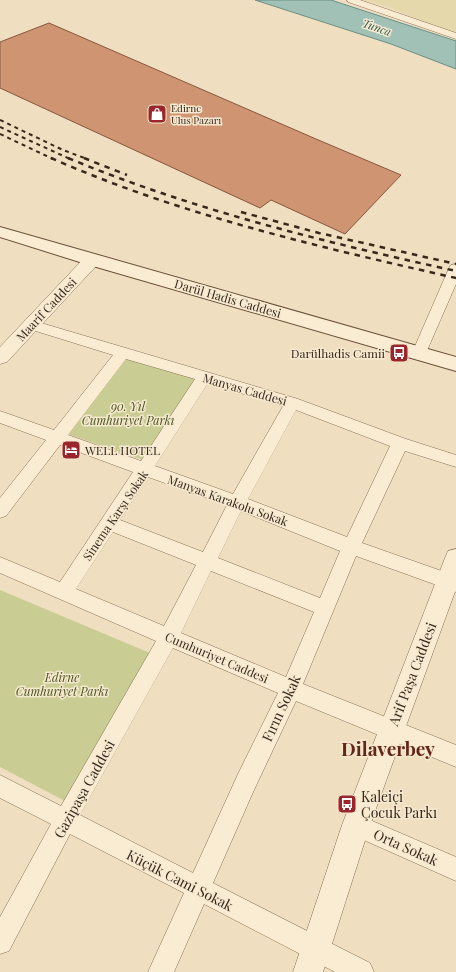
<svg xmlns="http://www.w3.org/2000/svg" width="456" height="972" viewBox="0 0 456 972" font-family="'Playfair Display',serif">
<style>
.farmland{fill:#e5d9ac}
.green{fill:#cacd93}
.water{fill:#a2c1b6;stroke:#698f84}
.building{fill:#cf9573;stroke:#88563c}
.lines{fill:none;stroke-linecap:round;stroke-linejoin:round}
.minor-casing{stroke:#886f57;stroke-width:1}
.tertiary-casing{stroke:#886f57;stroke-width:1}
.secondary-casing{stroke:#6a503a;stroke-width:2}
.minor{fill:#faecd2;fill-rule:evenodd}
.tertiary{fill:#faecd2;fill-rule:evenodd}
.secondary{fill:#faecd2;fill-rule:evenodd}
.rail-far1{stroke:#37281c;stroke-width:2;stroke-dasharray:4 4;stroke-linecap:butt}
.rail{stroke:#37281c;stroke-width:2.5;stroke-dasharray:5.5 5.5;stroke-linecap:butt}
.labels{text-anchor:middle;dominant-baseline:central;stroke-width:3;stroke-linejoin:round;paint-order:stroke}
.far-poi-label{font-size:10px;fill:#37281c;stroke:#f6e9cf;text-anchor:start}
.far-water-label{font-size:11px;font-style:italic;fill:#2a5853;stroke:#f6e9cf}
.street-label{font-size:12px;fill:#37281c;stroke:#f6e9cf}
.poi-label{font-size:12px;fill:#37281c;stroke:#f6e9cf;text-anchor:end}
.park-label{font-size:12px;font-style:italic;fill:#4a5522;stroke:#f6e9cf}
.near-street-label{font-size:14px;fill:#37281c;stroke:#f6e9cf}
.near-poi-label{font-size:14px;fill:#37281c;stroke:#f6e9cf;text-anchor:start}
.near-district-label{font-size:19px;font-weight:bold;fill:#65261a;stroke:#f6e9cf}
</style>
<rect width="100%" height="100%" fill="#efdebf"/>
<!-- farmland -->
<polygon class="farmland" points="365,0 456,0 456,32 424,22 396,10"/>
<!-- green -->
<g class="green">
<polygon points="123,356 197,380 143,460 65,433"/>
<polygon points="0,590 150,653 65,801 0,767"/>
</g>
<!-- water -->
<polygon class="water" points="255,0 331,0 456,41 456,69 391,44"/>
<!-- building -->
<polygon class="building" points="49,23 316,139 401,175 345,234 271,200 260,208 0,88 0,42"/>
<g class="lines">
<!-- minor casing -->
<g class="minor-casing">
<g id="minor">
<polygon points="347,0 360,0 456,33 456,39 348,2"/>
<polygon points="456,264 456,284 426,353 424,357 419,358 414,357 412,353 449,268 451,265"/>
<path d="M31 320 298 399 406 439 456 455V467L405 451 362 543 456 576V592L356 556 303 684 456 745V767L296 701 254 790 213 883 370 963 374 972H335L204 904 174 972H148L184 893 70 834 9 951 0 954V917L51 824 0 798V775L61 806 156 641 0 573V557L60 582 133 472 60 445 6 516 0 518V498L46 440 0 423V411L54 430 113 355 26 328 24 325 26 322ZM126 359 195 379 141 461 68 435ZM208 383 283 406 233 494 155 466ZM296 410 390 446 347 537 248 499ZM148 477 227 505 203 552 120 520ZM241 511 340 551 320 598 218 558ZM113 532 196 565 164 626 76 589ZM211 571 314 612 286 677 181 633ZM173 648 278 693 238 774 193 873 80 815Z"/>
<polygon points="356,814 456,857 456,881 348,833 345,825 348,817"/>
</g>
</g>
<!-- tertiary casing -->
<g class="tertiary-casing">
<g id="tertiary">
<polygon points="92,255 98,256 100,260 98,264 7,362 0,364 0,347 86,256"/>
<polygon points="456,549 456,589 370,825 323,972 293,972 342,825 445,558 448,551"/>
</g>
</g>
<!-- secondary casing -->
<g class="secondary-casing">
<polygon id="secondary" points="0,227 456,357 456,371 86,264 0,237"/>
</g>
<!-- minor -->
<use href="#minor" class="minor"/>
<!-- tertiary -->
<use href="#tertiary" class="tertiary"/>
<!-- secondary -->
<use href="#secondary" class="secondary"/>
<!-- rail-far1 -->
<g class="rail-far1">
<polyline points="0,120 63,150 87,159"/>
<polyline points="0,127 70,159"/>
<polyline points="0,134 53,159"/>
</g>
<!-- rail -->
<g class="rail">
<path d="M51 158C180 215 319 247 456 278"/>
<path d="M68 158C193 210 324 242 456 271"/>
<polyline points="84,158 127,175"/>
<polyline points="241,212 319,233 456,264"/>
</g>
</g>
<!-- icons -->
<defs>
<g id="shop-square" transform="scale(1)"><rect x="-9" y="-9" width="18" height="18" rx="4" fill="#9a252b" stroke="#f6e9cf"/><path d="M-5-2.5h2.3a2.7 3.5 0 0 1 5.4 0H5L5.5 6h-11ZM-1.5-2.5h3a1.5 2.3 0 0 0-3 0Z" fill="#fff"/></g>
<g id="bus-square" transform="scale(1)"><rect x="-9" y="-9" width="18" height="18" rx="4" fill="#9a252b" stroke="#f6e9cf"/><path d="M-5-6H5V4H4V6H2V4H-2V6H-4V4H-5ZM-3.5-4V0h7V-4ZM-3.5 1.2v1.5H-2V1.2ZM2 1.2v1.5H3.5V1.2Z" fill="#fff"/></g>
<g id="hotel-square" transform="scale(1)"><rect x="-9" y="-9" width="18" height="18" rx="4" fill="#9a252b" stroke="#f6e9cf"/><path d="M-6-4.5h1.5V1H6V5H4.5V3h-9V5H-6ZM-4 0a1.8 1.8 0 1 1 3.6 0ZM.5 0V-2.5h3Q6-2.5 6 0Z" fill="#fff"/></g>
</defs>
<g fill-rule="evenodd">
<use href="#shop-square" x="157" y="114"/>
<use href="#bus-square" x="399" y="353"/>
<use href="#hotel-square" x="71" y="450"/>
<use href="#bus-square" x="347" y="804"/>
</g>
<g class="labels">
<!-- far-poi labels -->
<g class="far-poi-label">
<text x="171" y="108">Edirne<tspan x="171" dy="12">Ulus Pazarı</tspan></text>
</g>
<!-- far-water labels -->
<g class="far-water-label">
<text transform="translate(377 27) rotate(19)">Tunca</text>
</g>
<!-- street labels -->
<g class="street-label">
<text transform="translate(228 298) rotate(16)">Darül Hadis Caddesi</text>
<text transform="translate(46 309) rotate(-47)">Maarif Caddesi</text>
<text transform="translate(245 389) rotate(16)">Manyas Caddesi</text>
<text transform="translate(228 500) rotate(20)">Manyas Karakolu Sokak</text>
<text transform="translate(115 515) rotate(-56)">Sinema Karşı Sokak</text>
<text transform="translate(217 657) rotate(23)">Cumhuriyet Caddesi</text>
</g>
<!-- poi labels -->
<g class="poi-label">
<text x="385" y="353">Darülhadis Camii</text>
<text x="85" y="450" text-anchor="start">WELL HOTEL</text>
</g>
<!-- park labels -->
<g class="park-label">
<text x="128" y="406">90. Yıl<tspan x="128" dy="14">Cumhuriyet Parkı</tspan></text>
<text x="62" y="677">Edirne<tspan x="62" dy="14">Cumhuriyet Parkı</tspan></text>
</g>
<!-- near-street labels -->
<g class="near-street-label">
<text transform="translate(412 674) rotate(-69)">Arif Paşa Caddesi</text>
<text transform="translate(281 708) rotate(-65)">Fırın Sokak</text>
<text transform="translate(84 789) rotate(-61)">Gazipaşa Caddesi</text>
<text transform="translate(406 847) rotate(24)">Orta Sokak</text>
<text transform="translate(180 880) rotate(27)">Küçük Cami Sokak</text>
</g>
<!-- near-poi labels -->
<g class="near-poi-label">
<text x="361" y="796">Kaleiçi<tspan x="361" dy="16">Çocuk Parkı</tspan></text>
</g>
<!-- near-district labels -->
<g class="near-district-label">
<text x="388" y="748">Dilaverbey</text>
</g>
</g>
</svg>
